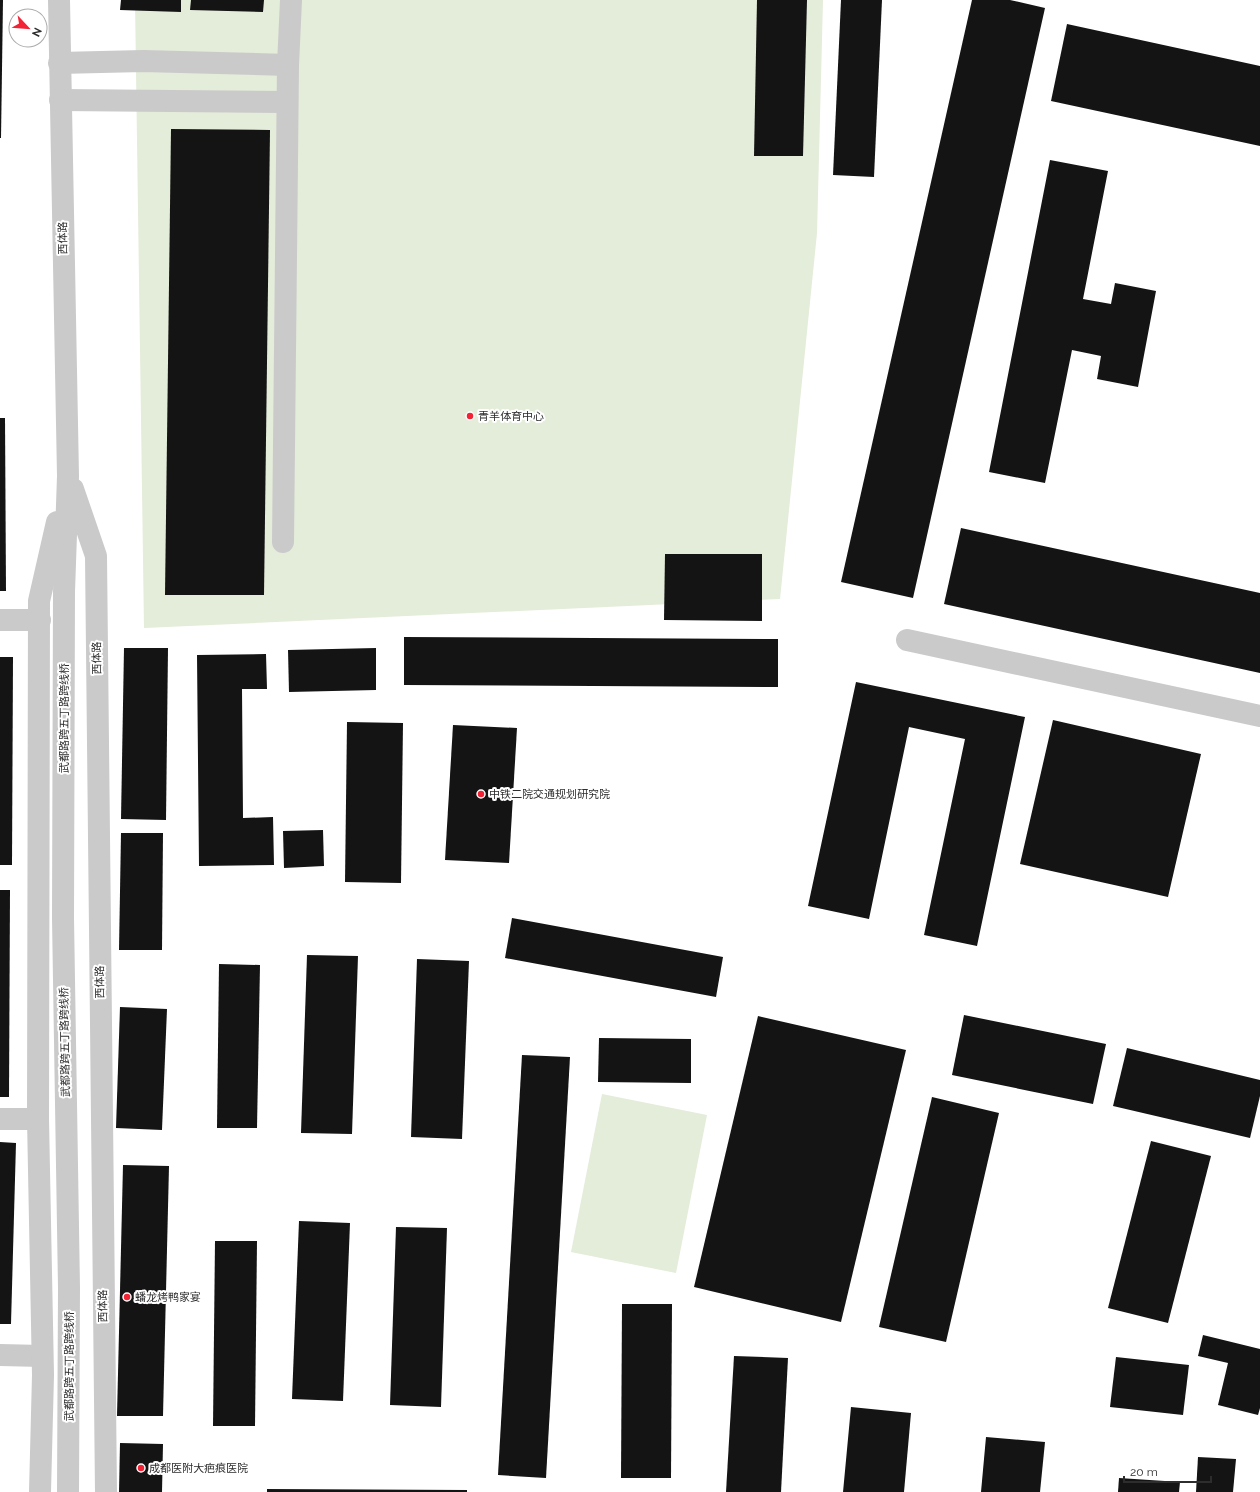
<svg xmlns="http://www.w3.org/2000/svg" width="1260" height="1492" viewBox="0 0 1260 1492" font-family="Raleway,'Noto Sans SC',sans-serif">
<style>
.green{fill:#e4ecda}
.building{fill:#141414}
.lines{fill:none;stroke-linecap:round;stroke-linejoin:round}
.minor{stroke:#cacaca;stroke-width:22}
.poi-dot{fill:#f12335;stroke:#fff;stroke-width:1.5}
.labels{text-anchor:middle;dominant-baseline:central;stroke-width:4;stroke-linejoin:round;paint-order:stroke}
.street-label{font-size:11px;fill:#2d2d2d;stroke:#fff}
.poi-label{font-size:11px;fill:#2d2d2d;stroke:#fff;text-anchor:start}
</style>
<rect width="100%" height="100%" fill="#fff"/>
<!-- green -->
<g class="green">
<polygon points="135,0 823,0 817,233 780,599 144,628"/>
<polygon points="602,1094 707,1115 676,1273 571,1252"/>
</g>
<!-- building -->
<g class="building">
<polygon points="0,0 3,0 1,138 0,138"/>
<polygon points="121,0 181,0 181,12 120,10"/>
<polygon points="191,0 264,0 263,12 190,10"/>
<polygon points="757,0 807,0 803,156 754,156"/>
<polygon points="841,0 882,0 874,177 833,175"/>
<polygon points="972,0 1010,0 1045,8 913,598 841,582"/>
<polygon points="1067,24 1260,66 1260,146 1051,101"/>
<polygon points="171,129 270,130 264,595 165,595"/>
<polygon points="1050,160 1108,171 1083,299 1111,304 1115,283 1156,291 1138,387 1097,379 1101,356 1072,350 1045,483 989,472"/>
<polygon points="0,418 5,418 6,591 0,591"/>
<polygon points="961,528 1260,593 1260,673 944,604"/>
<polygon points="665,554 762,554 762,621 664,620"/>
<polygon points="404,637 778,639 778,687 404,685"/>
<polygon points="124,648 168,648 166,820 121,819"/>
<polygon points="376,648 376,690 289,692 288,650"/>
<polygon points="266,654 267,689 242,689 243,818 273,817 274,865 199,866 197,655"/>
<polygon points="0,657 13,657 12,865 0,865"/>
<polygon points="856,682 1025,717 977,946 924,935 965,739 909,727 869,919 808,906"/>
<polygon points="1053,720 1201,754 1168,897 1020,864"/>
<polygon points="347,722 403,723 401,883 345,882"/>
<polygon points="453,725 517,728 509,863 445,860"/>
<polygon points="323,830 324,866 284,868 283,831"/>
<polygon points="121,833 163,833 162,950 119,950"/>
<polygon points="0,890 10,890 9,1097 0,1097"/>
<polygon points="512,918 723,957 716,997 505,958"/>
<polygon points="307,955 358,956 352,1134 301,1133"/>
<polygon points="417,959 469,961 462,1139 411,1137"/>
<polygon points="219,964 260,965 257,1128 217,1128"/>
<polygon points="120,1007 167,1009 162,1130 116,1128"/>
<polygon points="964,1015 1106,1044 1093,1104 952,1075"/>
<polygon points="758,1016 906,1050 841,1322 694,1287"/>
<polygon points="599,1038 691,1039 691,1083 598,1082"/>
<polygon points="1127,1048 1260,1080 1260,1096 1250,1138 1113,1106"/>
<polygon points="522,1055 570,1057 546,1478 498,1475"/>
<polygon points="932,1097 999,1113 946,1342 879,1327"/>
<polygon points="1151,1141 1211,1156 1168,1323 1108,1308"/>
<polygon points="0,1142 16,1143 11,1324 0,1324"/>
<polygon points="123,1165 169,1166 163,1416 117,1416"/>
<polygon points="299,1221 350,1223 343,1401 292,1399"/>
<polygon points="396,1227 447,1228 441,1407 390,1405"/>
<polygon points="215,1241 257,1241 255,1426 213,1426"/>
<polygon points="622,1304 672,1304 671,1478 621,1478"/>
<polygon points="1203,1335 1260,1349 1260,1408 1258,1415 1218,1405 1228,1363 1198,1356"/>
<polygon points="734,1356 788,1358 781,1492 726,1492"/>
<polygon points="1116,1357 1189,1365 1183,1415 1110,1407"/>
<polygon points="851,1407 911,1413 904,1492 843,1492"/>
<polygon points="986,1437 1045,1442 1040,1492 981,1492"/>
<polygon points="120,1443 163,1444 162,1492 119,1492"/>
<polygon points="1198,1457 1236,1459 1233,1492 1196,1492"/>
<polygon points="1119,1478 1180,1482 1179,1492 1118,1492"/>
<polygon points="267,1489 467,1490 467,1492 267,1492"/>
</g>
<g class="lines">
<!-- minor -->
<g class="minor">
<polyline points="59,0 68,476 64,592 63,918 69,1288 68,1492"/>
<polyline points="59,63 143,61 288,65"/>
<polyline points="60,100 287,102"/>
<polyline points="73,489 96,556 106,1492"/>
<polyline points="283,542 288,65 291,0"/>
<polyline points="0,620 40,620"/>
<polyline points="907,640 1260,716"/>
<polyline points="0,1119 38,1119"/>
<polyline points="0,1355 42,1356"/>
<polyline points="40,1492 43,1375 38,1119 39,601 57,522"/>
</g>
</g>
<!-- markers -->
<g class="poi-dot">
<circle cx="470" cy="416" r="4"/>
<circle cx="481" cy="794" r="4"/>
<circle cx="127" cy="1297" r="4"/>
<circle cx="141" cy="1468" r="4"/>
</g>
<g class="labels">
<!-- street labels -->
<g class="street-label">
<text transform="translate(63 238) rotate(-91)">西体路</text>
<text transform="translate(97 658) rotate(-91)">西体路</text>
<text transform="translate(64 718) rotate(-90)">武都路跨五丁路跨线桥</text>
<text transform="translate(100 982) rotate(-91)">西体路</text>
<text transform="translate(65 1042) rotate(-91)">武都路跨五丁路跨线桥</text>
<text transform="translate(103 1306) rotate(-91)">西体路</text>
<text transform="translate(69 1366) rotate(-90)">武都路跨五丁路跨线桥</text>
</g>
<!-- poi labels -->
<g class="poi-label">
<text x="478" y="416">青羊体育中心</text>
<text x="489" y="794">中铁二院交通规划研究院</text>
<text x="135" y="1297">蟠龙烤鸭家宴</text>
<text x="149" y="1468">成都医附大疤痕医院</text>
</g>
</g>
<!-- north arrow -->
<g transform="translate(28 28) rotate(116)"><circle r="19" fill="#ffffff" stroke="#ababab"/>
<path d="M0-3L7 15L0 10L-7 15Z" fill="#f12335"/>
<text y="-6" font-size="11" font-weight="bold" text-anchor="middle" fill="#2d2d2d">N</text>
</g>
<!-- scale -->
<path d="M1124 1476v6h87v-6" fill="none" stroke="#2d2d2d" stroke-width="2"/>
<text x="1130" y="1476" font-size="12" fill="#2d2d2d" stroke="#ffffff" stroke-width="3" paint-order="stroke">20 m</text>
</svg>
